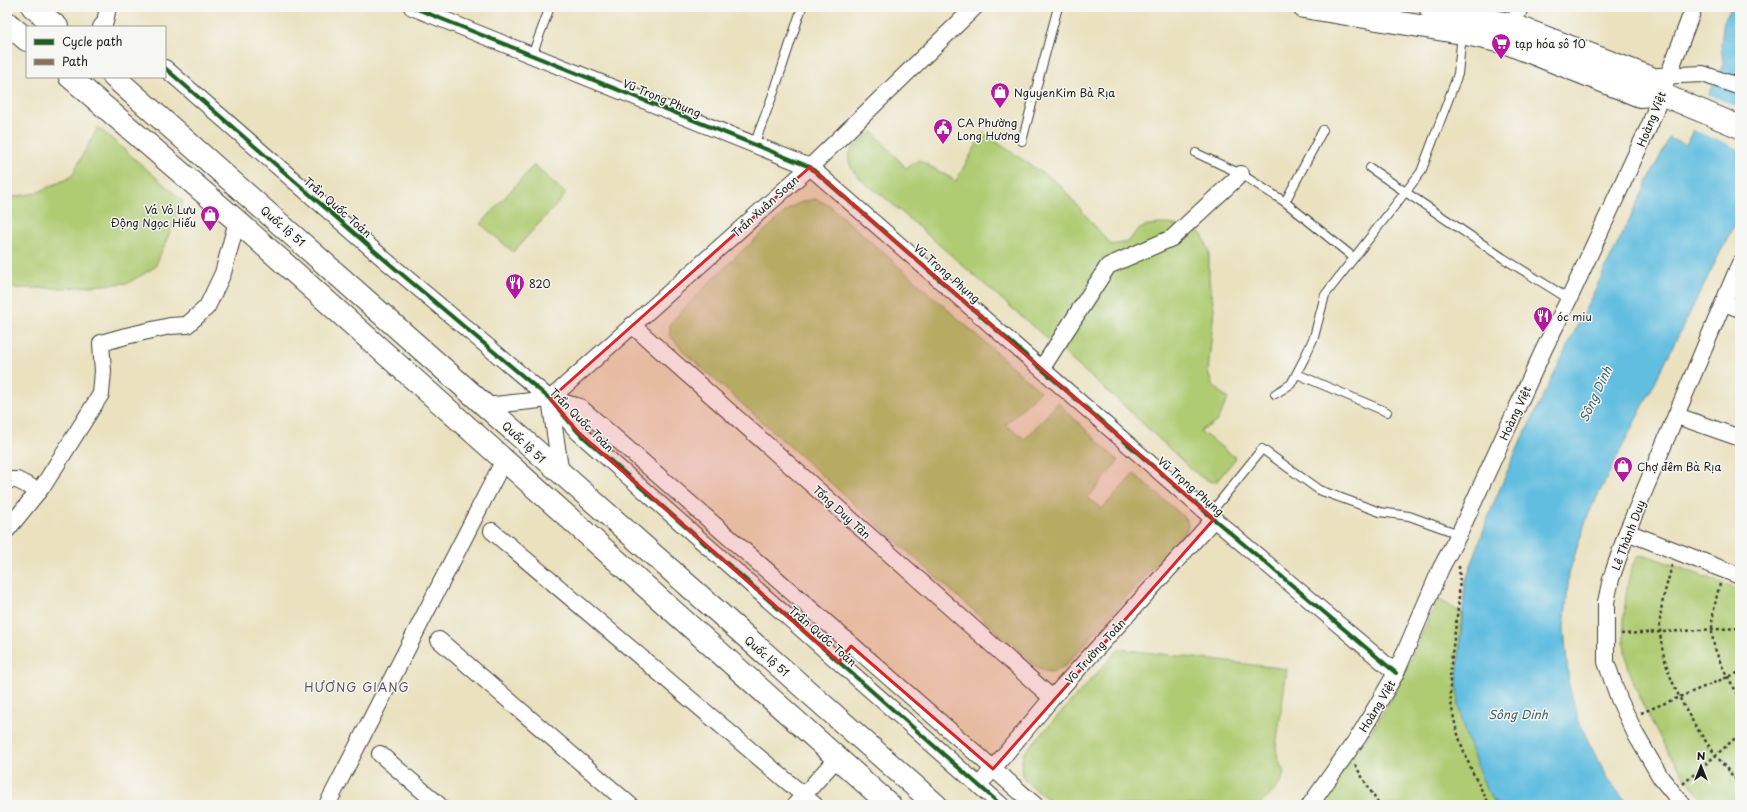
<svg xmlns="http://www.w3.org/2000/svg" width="1747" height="812" viewBox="0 0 1747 812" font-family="'Playpen Sans',sans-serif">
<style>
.green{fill:#afcc73;stroke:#667448}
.water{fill:#62bee0;stroke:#3f6d7e}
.pier{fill:#eae1bf}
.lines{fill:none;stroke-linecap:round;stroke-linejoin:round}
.service-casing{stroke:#3b3a34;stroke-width:10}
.minor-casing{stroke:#3b3a34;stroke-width:18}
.primary-casing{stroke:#3b3a34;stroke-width:24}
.trunk-casing{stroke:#3b3a34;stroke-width:24}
.path{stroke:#3b3a34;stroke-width:2.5;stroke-dasharray:3 3;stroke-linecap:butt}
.service{stroke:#fff;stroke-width:8}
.minor{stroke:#fff;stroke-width:16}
.primary{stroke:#fff;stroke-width:22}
.trunk{stroke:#fff;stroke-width:22}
.quiet{stroke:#8d6e63;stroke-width:3;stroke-dasharray:6 3;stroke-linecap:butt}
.cycleway-casing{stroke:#f6f6f2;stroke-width:6}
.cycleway{stroke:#1b5e20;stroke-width:4}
.marked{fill:#d62828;fill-opacity:0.2;stroke:#d62828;stroke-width:3;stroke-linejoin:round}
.labels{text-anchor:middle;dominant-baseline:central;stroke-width:3;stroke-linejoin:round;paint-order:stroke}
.poi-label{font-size:11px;fill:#1c1c1c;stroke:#f6f6f2;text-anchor:start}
.street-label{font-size:11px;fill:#1c1c1c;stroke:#f6f6f2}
.water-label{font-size:12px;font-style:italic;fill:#385d6a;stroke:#f6f6f2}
.neighbourhood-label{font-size:12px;letter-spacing:1px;fill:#604e5e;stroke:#f6f6f2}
</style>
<rect width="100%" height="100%" fill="#f6f6f2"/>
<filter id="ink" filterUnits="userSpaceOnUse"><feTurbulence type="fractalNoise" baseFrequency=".025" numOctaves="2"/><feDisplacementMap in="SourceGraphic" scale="8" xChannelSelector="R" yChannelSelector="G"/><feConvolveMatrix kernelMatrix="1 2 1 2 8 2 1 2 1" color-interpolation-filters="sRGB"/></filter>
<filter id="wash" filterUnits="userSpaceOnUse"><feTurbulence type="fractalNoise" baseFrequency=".012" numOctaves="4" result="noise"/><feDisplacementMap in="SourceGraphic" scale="16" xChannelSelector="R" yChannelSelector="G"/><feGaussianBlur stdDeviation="0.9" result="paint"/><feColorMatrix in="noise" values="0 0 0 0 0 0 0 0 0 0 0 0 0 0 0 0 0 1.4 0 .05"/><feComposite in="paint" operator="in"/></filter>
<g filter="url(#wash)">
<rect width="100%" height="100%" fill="#eae1bf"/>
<!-- green -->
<g class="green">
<polygon points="98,127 183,201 155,267 128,283 67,288 7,288 7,198 36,193 71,177"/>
<path d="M873 132 906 168 919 160 956 181 983 133 1059 184 1111 245 1128 242C1131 239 1134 233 1138 230 1156 219 1185 225 1202 234L1209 250V280L1214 308 1208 372 1212 384 1228 399 1216 422 1200 431 1236 458 1216 482C1205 482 1199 475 1191 469L1120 402 883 196C871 187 837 167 853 148 859 142 866 137 873 132Z"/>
<polygon points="534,165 566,194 513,252 481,224"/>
<path d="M815 199 829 205 1040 391 1005 425 1025 439 1058 403 1118 461 1088 498 1102 509 1134 474 1185 518 1188 525 1186 531 1066 665C1056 672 1051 674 1039 669L684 352 670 335V323L730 262 791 207 802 202Z"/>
<path d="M1646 555 1740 590V805H1707C1679 771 1662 745 1643 705 1636 689 1629 673 1626 656 1622 636 1624 615 1626 595 1628 583 1630 567 1637 557Z"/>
<polygon points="1438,599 1462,613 1459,653 1486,789 1497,805 1316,805 1371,732 1393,697"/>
<path d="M1119 649 1287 669 1276 747 1278 759 1285 772C1280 787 1271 795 1259 805H1055C1047 798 1026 784 1022 775 1020 768 1022 759 1024 753Z"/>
</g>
<!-- water -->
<polygon class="water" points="1731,7 1740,7 1740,213 1587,517 1569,573 1564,629 1569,686 1579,722 1589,743 1609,780 1628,805 1497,805 1486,789 1465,734 1459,706 1457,682 1465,583 1490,512 1513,458 1669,138 1686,145 1723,64 1721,43 1724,21"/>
<!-- pier -->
<polygon class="pier" points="1707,94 1740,108 1740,149 1691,129"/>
</g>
<g filter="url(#ink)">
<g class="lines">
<!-- service casing -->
<g class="service-casing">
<g id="service">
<polyline points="532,55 550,7"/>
<polyline points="1022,141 1058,7"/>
<polyline points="754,145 775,89 802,7"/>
<polyline points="1196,153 1241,174 1285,202 1353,257"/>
<polyline points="1370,168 1503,258 1569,299"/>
<polyline points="1285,202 1323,130"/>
<polyline points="1297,374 1387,412"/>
<polyline points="1275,394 1291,384 1304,359 1314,337 1325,295 1421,172 1458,74 1462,34"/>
<polyline points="1209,515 1262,449 1319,490 1380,512 1409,516 1459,534"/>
</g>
</g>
<!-- minor casing -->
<g class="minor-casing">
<g id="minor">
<polyline points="412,7 810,167 1209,515 1396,673"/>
<polyline points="101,27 105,22 108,7"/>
<polyline points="1510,34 1520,7"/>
<polyline points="165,68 385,260 550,399 578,432 1001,805"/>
<polyline points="1658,76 1703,74 1740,87"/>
<polyline points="1724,303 1740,309"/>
<polyline points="632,325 1052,698"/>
<polyline points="1042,368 1108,266 1172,238 1241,174"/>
<polyline points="550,399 580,407 1035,805"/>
<polyline points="550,399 561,475"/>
<polyline points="485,406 550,399 810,167 975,7"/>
<polyline points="1677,416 1740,438"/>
<polyline points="7,480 17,480 39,491"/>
<polyline points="7,530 45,483 101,394 103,371 101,343 126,336 170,326 187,325 207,307 223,273 237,221"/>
<polyline points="492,531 815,805"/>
<polyline points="1627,532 1740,576"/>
<polyline points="439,640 630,805"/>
<polyline points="380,754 439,805"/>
<polyline points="986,777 1052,698 1214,519"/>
<polyline points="327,805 504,460"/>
<polyline points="795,805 837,758"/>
<polyline points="1310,805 1359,736 1396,673 1441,568 1459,534 1544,349 1569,299 1650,124 1694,7"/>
<polyline points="1683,805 1661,778 1636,735 1619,699 1606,662 1606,602 1611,579 1627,532 1740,263"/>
</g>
</g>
<!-- primary casing -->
<g class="primary-casing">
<g id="primary">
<polyline points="1304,7 1462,33 1507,43 1640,96 1661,94 1740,127"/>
<polyline points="1430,7 1513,25 1649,77 1661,94"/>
</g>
</g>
<!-- trunk casing -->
<g class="trunk-casing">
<g id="trunk">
<polyline points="33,7 57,27"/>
<polyline points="7,23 27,40"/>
<polyline points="70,77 237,221 890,805"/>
<path d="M114 77C388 319 661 563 936 805"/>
</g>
</g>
<!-- path -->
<g class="path">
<path d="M1672 565C1667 586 1659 607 1660 628 1661 682 1705 746 1740 784"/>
<path d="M1459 566C1462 605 1451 643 1450 681 1449 724 1469 769 1490 805"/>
<path d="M1720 584C1716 598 1712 615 1712 630 1712 653 1729 679 1740 698"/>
<polyline points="1621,634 1740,628"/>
<polyline points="1641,713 1740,672"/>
<polyline points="1355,765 1379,805"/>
<polyline points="1683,784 1740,734"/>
</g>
<!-- service -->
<use href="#service" class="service"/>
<!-- minor -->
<use href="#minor" class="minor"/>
<!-- primary -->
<use href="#primary" class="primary"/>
<!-- trunk -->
<use href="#trunk" class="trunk"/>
<!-- quiet -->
<polyline class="quiet" points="1447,10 1447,7"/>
<!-- cycleway casing -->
<g class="cycleway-casing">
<g id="cycleway">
<polyline points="412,7 810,167 1209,515 1396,673"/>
<polyline points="165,68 385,260 550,399 578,432 1001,805"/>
</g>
</g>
<!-- cycleway -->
<use href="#cycleway" class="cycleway"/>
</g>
</g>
<!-- marked area -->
<path class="marked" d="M810 167 1214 519 993 769 851 646 839 662 578 432 550 399Z"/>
<!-- icons -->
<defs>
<g id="supermarket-pin" transform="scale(1)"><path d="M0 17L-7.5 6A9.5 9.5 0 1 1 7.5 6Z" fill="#b5179e" stroke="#f6f6f2"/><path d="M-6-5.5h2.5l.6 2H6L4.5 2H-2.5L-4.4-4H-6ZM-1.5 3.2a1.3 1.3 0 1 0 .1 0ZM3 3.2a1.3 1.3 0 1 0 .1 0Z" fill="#fff"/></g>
<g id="shop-pin" transform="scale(1)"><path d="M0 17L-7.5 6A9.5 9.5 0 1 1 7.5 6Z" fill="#b5179e" stroke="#f6f6f2"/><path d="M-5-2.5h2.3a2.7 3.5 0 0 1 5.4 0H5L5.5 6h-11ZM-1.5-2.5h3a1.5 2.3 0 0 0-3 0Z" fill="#fff"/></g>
<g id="civic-pin" transform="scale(1)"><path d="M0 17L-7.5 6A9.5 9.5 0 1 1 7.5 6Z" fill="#b5179e" stroke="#f6f6f2"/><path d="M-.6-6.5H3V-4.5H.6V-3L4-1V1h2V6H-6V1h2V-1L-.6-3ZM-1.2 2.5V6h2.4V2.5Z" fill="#fff"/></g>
<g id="restaurant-pin" transform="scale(1)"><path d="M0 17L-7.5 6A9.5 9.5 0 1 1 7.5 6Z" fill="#b5179e" stroke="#f6f6f2"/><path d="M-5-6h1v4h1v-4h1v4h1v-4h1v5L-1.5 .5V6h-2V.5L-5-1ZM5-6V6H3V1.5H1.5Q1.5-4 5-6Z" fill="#fff"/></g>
</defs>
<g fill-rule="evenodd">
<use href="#supermarket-pin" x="1501" y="43"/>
<use href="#shop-pin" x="1000" y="92"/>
<use href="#civic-pin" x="943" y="128"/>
<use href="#shop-pin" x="210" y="215"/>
<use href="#restaurant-pin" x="515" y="283"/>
<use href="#restaurant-pin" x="1543" y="316"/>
<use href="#shop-pin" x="1623" y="466"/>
</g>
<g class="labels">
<!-- poi labels -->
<g class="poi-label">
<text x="1515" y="43">tạp hóa sô 10</text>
<text x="1014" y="92">NguyenKim Bà Rịa</text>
<text x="957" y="122">CA Phường<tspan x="957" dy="13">Long Hương</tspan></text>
<text x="196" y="209" text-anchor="end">Vá Vỏ Lưu<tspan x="196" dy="13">Động Ngọc Hiếu</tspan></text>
<text x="529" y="283">820</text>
<text x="1557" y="316">óc miu</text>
<text x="1637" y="466">Chợ đêm Bà Rịa</text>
</g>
<!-- street labels -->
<g class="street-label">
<text transform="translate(662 98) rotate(22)">Vũ Trọng Phụng</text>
<text transform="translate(1651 119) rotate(-68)">Hoàng Việt</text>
<text transform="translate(765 206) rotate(-42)">Trần Xuân Soạn</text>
<text transform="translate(338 207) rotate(41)">Trần Quốc Toản</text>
<text transform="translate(283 226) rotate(41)">Quốc lộ 51</text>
<text transform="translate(947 273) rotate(41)">Vũ Trọng Phụng</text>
<text transform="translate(1515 413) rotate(-65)">Hoàng Việt</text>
<text transform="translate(582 420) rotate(45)">Trần Quốc Toản</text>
<text transform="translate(524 442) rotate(43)">Quốc lộ 51</text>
<text transform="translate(1191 486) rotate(41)">Vũ Trọng Phụng</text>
<text transform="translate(842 512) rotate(42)">Tống Duy Tân</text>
<text transform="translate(1628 535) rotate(-69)">Lê Thành Duy</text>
<text transform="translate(823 636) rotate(41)">Trần Quốc Toản</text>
<text transform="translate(1095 651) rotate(-48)">Võ Trường Toản</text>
<text transform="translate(767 656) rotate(41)">Quốc lộ 51</text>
<text transform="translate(1377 706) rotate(-59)">Hoàng Việt</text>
</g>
<!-- water labels -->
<g class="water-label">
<text transform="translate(1595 394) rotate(-65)">Sông Dinh</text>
<text x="1518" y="714">Sông Dinh</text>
</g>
<!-- neighbourhood labels -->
<g class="neighbourhood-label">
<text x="357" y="687">HƯƠNG GIANG</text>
</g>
</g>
<!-- margin -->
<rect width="1747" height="812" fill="none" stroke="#f6f6f2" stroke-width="24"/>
<!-- legend -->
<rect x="26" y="26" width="140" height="52" fill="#f6f6f2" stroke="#9f9f9c"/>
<rect x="34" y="39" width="20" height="6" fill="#1b5e20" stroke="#9f9f9c"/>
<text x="62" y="46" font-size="12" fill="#1c1c1c">Cycle path</text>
<rect x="34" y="59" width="20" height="6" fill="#8d6e63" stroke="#9f9f9c"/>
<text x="62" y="66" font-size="12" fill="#1c1c1c">Path</text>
<!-- north arrow -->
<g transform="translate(1701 766)" stroke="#f6f6f2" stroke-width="3" paint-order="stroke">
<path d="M0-3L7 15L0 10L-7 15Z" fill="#1c1c1c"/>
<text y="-6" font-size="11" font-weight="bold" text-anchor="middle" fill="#1c1c1c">N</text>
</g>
</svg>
